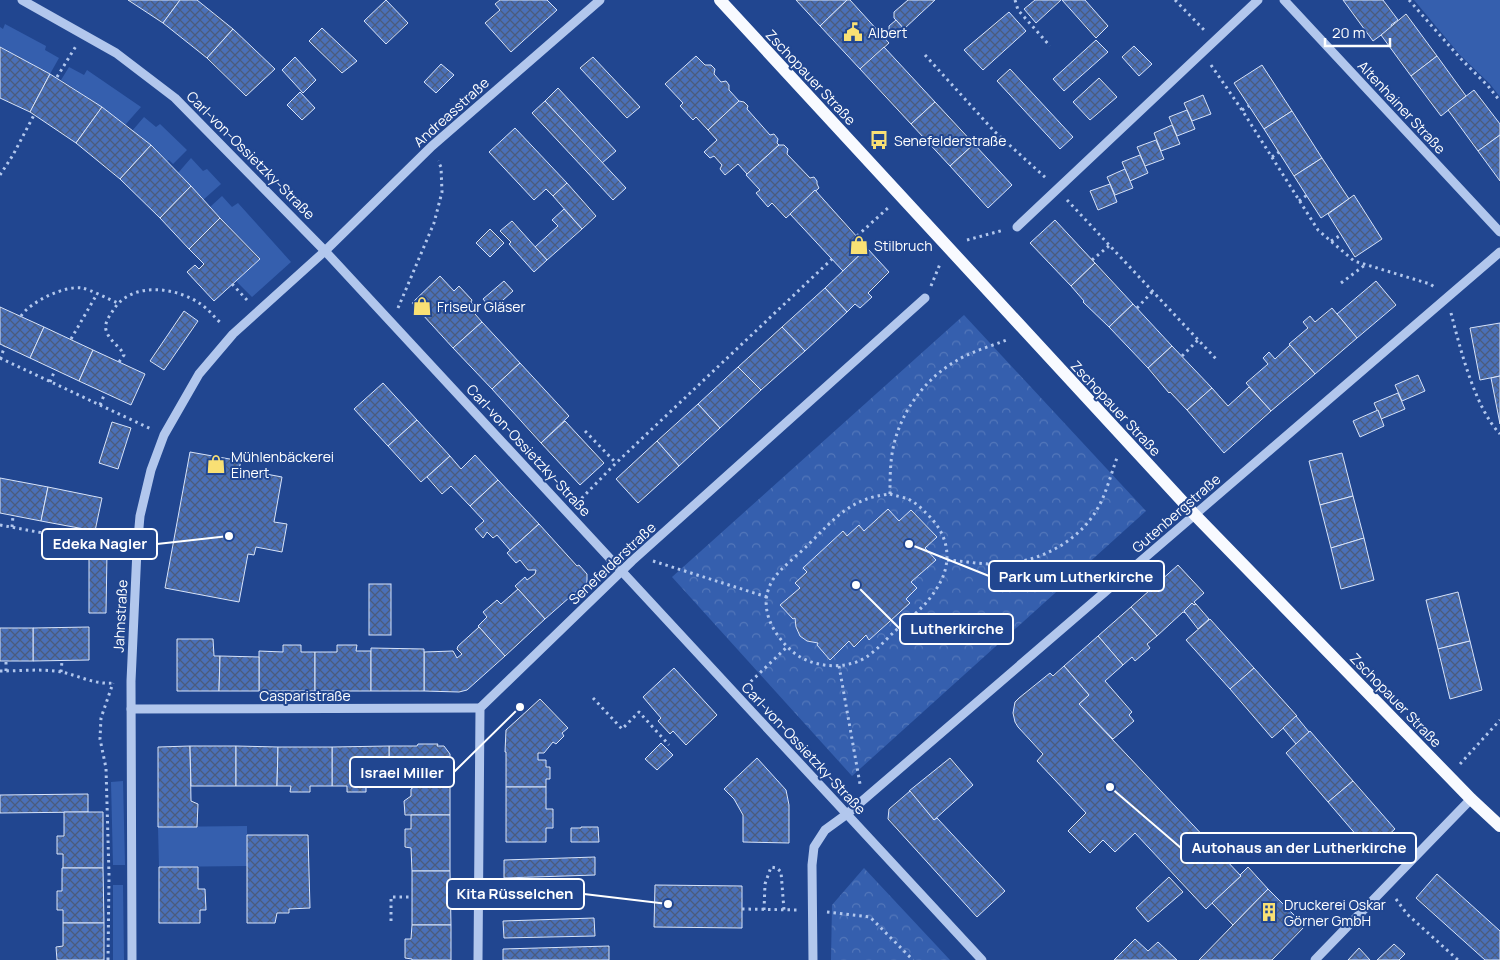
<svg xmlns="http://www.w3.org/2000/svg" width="1500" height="960" viewBox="0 0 1500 960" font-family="Manrope,sans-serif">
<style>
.grass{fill:#355fae}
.park{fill:url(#park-crowns)}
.building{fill:url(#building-cross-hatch);stroke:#d7e3f9}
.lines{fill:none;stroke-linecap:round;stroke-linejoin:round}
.path{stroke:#b2c7ed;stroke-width:3;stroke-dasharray:2.5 4;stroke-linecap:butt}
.minor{stroke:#b2c7ed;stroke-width:9}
.major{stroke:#f8faff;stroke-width:12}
.labels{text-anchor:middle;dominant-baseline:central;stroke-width:4;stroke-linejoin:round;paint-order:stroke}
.poi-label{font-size:14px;fill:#fff;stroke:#214690;text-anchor:start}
.street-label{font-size:14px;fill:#fff;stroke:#214690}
.leader{fill:none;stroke:#fff;stroke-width:2}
.callout-dot{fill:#fff;stroke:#214690;stroke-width:2}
.callout{fill:#214690;stroke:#fff;stroke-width:2}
.callout-label{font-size:15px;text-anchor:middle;font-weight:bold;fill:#fff}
</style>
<defs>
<pattern id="park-crowns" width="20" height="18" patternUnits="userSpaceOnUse" patternTransform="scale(1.25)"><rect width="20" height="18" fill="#355fae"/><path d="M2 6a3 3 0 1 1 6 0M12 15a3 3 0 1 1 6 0" fill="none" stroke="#5377ba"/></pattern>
<pattern id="building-cross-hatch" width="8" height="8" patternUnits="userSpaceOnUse" patternTransform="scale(1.25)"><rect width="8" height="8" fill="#4a70b8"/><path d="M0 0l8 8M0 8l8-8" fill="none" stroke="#4b5c7d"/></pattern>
</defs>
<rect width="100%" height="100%" fill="#214690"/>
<!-- grass -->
<g class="grass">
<polygon points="1414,0 1500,0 1500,97 1490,84 1460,55"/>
<polygon points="5,24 46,46 45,50 59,58 50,74 0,47 0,27 3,29"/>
<polygon points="69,67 84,75 87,70 141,107 125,125 102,107 61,80"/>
<polygon points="144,117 156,127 160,124 187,150 173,164 169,160 167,161 151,145 132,131"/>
<polygon points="191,158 203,171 207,169 221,184 203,200 178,173"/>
<polygon points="222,196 232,207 238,203 291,262 252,297 236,281 260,259 210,207"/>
<polygon points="123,781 125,865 113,865 111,782"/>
<polygon points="247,826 247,866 159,867 158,827"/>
<polygon points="113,885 123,885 124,960 113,960"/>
</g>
<!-- park -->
<g class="park">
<polygon points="964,315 1146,511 852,776 672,577"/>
<polygon points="864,868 950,960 831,960 832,905"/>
</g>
<!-- building -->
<g class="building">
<polygon points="128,0 180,0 163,23"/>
<polygon points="180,0 197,0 233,29 207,58 163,23"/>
<polygon points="386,0 408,23 386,44 364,21"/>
<polygon points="500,0 547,0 557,10 511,52 485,23 500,10 495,4"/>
<polygon points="796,0 847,0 820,26"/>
<polygon points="847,0 850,0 889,43 860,69 820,26"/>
<polygon points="908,0 935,0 904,29 894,18 894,12"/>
<polygon points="1035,0 1061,0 1036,23 1024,9"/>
<polygon points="1062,0 1085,0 1108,26 1096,38"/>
<polygon points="1343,0 1383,0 1398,20 1391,25 1392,27 1373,41"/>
<polygon points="1009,12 1026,31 983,70 964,50"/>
<polygon points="1406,14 1437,56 1411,76 1381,35"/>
<polygon points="896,20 904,29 895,37 889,30 889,26"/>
<polygon points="322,28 357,61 342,73 309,41"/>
<polygon points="233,29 275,69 246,96 207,58"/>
<polygon points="1096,40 1108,52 1064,91 1053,79"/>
<polygon points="1134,46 1152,64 1139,76 1122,57"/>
<polygon points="0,47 50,74 30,112 0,98"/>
<polygon points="884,47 935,102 911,124 860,69"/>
<polygon points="696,56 705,65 711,65 715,69 714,74 721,82 726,81 729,85 729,90 739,101 708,130 696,117 693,120 680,106 683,103 665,84"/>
<polygon points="1437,56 1466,96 1441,116 1411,76"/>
<polygon points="295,57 316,80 303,93 282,70"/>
<polygon points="593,57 640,107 627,118 580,68"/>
<polygon points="441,64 454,75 436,93 424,82"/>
<polygon points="1262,65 1292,111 1264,129 1234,83"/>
<polygon points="1010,69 1073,137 1060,149 997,81"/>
<polygon points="50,74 102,107 76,143 30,112"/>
<polygon points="1099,78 1117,97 1090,120 1073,102"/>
<polygon points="558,88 616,151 602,163 545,101"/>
<polygon points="1474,90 1500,124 1500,135 1478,151 1448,110"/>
<polygon points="300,92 315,108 302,120 287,105"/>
<polygon points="1203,95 1211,114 1192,121 1184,103"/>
<polygon points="545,101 626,188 613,200 532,113"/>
<polygon points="739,101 744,102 748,106 747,109 770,135 774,134 778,139 777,143 779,145 747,174 738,164 725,175 720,169 722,165 714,156 710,158 704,152 717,140 708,130"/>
<polygon points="935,102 974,144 950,166 911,124"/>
<polygon points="102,107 151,145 120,179 76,143"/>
<polygon points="1187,110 1195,129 1177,136 1169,117"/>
<polygon points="1292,111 1322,158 1294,176 1264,129"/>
<polygon points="1172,125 1180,144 1161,151 1154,133"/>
<polygon points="515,128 567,183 553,196 546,189 534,200 489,152"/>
<polygon points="1500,135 1500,181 1478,151"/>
<polygon points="1156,140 1164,159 1145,166 1137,147"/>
<polygon points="974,144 1012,185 988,208 950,166"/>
<polygon points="151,145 191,186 160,218 120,179"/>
<polygon points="779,145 784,145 788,149 787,154 810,178 814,177 817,181 817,184 819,188 786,218 772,203 768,207 756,193 760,190 746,175"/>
<polygon points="1140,155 1148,173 1130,181 1122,162"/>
<polygon points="1322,158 1349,199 1321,218 1294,176"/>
<polygon points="1125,169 1133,188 1115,195 1107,177"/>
<polygon points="567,183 596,216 582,229 553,196"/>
<polygon points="1110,184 1117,202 1098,210 1090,191"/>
<polygon points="191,186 220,218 189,249 160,218"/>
<polygon points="815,190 867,248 843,271 790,214"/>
<polygon points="1354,195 1382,239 1355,257 1328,214"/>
<polygon points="564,209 582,229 547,260 535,247 558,226 552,220"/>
<polygon points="220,218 260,259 214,301 187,272 195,265 199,269 204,264 189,249"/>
<polygon points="1055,220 1095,263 1071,286 1030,243"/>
<polygon points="512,221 547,260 534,272 509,244 511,242 500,231"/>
<polygon points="490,229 504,243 490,257 476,243"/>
<polygon points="867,248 889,272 868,293 872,297 860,308 855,304 847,312 825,288"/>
<polygon points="1095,263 1133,304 1109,327 1083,302 1084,301 1071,286"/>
<polygon points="440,276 454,291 459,286 472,300 471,302 479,311 475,314 482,322 453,348 412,303"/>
<polygon points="504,281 513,291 492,310 483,299"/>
<polygon points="1376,281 1396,305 1357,338 1337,314"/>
<polygon points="825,288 847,312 805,351 782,327"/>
<polygon points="1133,304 1172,346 1148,368 1109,327"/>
<polygon points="0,307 44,327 30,358 0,344"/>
<polygon points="1332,308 1357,338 1315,374 1289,344 1308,328 1303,322 1310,316 1315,322"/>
<polygon points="184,311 198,321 164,370 150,361"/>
<polygon points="482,322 520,363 492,389 453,348"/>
<polygon points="1500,323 1500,376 1480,380 1470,328"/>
<polygon points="44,327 93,350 79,381 30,358"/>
<polygon points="782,327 805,351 761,390 738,367"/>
<polygon points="1290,345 1315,374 1271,411 1246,383 1268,364 1263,358 1269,352 1275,359"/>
<polygon points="1172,346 1212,388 1187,410 1170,392 1169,393 1148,368"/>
<polygon points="93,350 145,374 131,405 79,381"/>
<polygon points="520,363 569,416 541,443 492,389"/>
<polygon points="738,367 761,390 720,428 698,404"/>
<polygon points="1418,375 1425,391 1402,401 1395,385"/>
<polygon points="1500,376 1500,424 1491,378"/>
<polygon points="383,383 417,420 388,446 354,409"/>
<polygon points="1249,387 1271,411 1224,453 1187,410 1212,388 1228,406"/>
<polygon points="1398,393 1405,409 1381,419 1374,403"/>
<polygon points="698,404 720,428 679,466 657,441"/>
<polygon points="1378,410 1384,426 1360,437 1353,421"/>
<polygon points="417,420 450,456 421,482 388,446"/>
<polygon points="565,421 604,463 580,485 541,443"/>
<polygon points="112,422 131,428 118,469 99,463"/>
<polygon points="657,441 679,466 638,503 616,479"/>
<polygon points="190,452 241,461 239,469 282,477 274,522 287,524 282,552 256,547 254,555 248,554 239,602 165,588"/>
<polygon points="1342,453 1353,496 1320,505 1309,461"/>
<polygon points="475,455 498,480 470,506 451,486 442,494 427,477 450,456 461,469"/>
<polygon points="0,478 48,487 41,521 0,513"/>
<polygon points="498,480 539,524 510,550 497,535 493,538 487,532 483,538 475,529 484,521 470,506"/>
<polygon points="48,487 102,498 95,531 41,521"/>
<polygon points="1353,496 1364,538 1331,548 1320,505"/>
<polygon points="888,509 899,521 911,510 937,537 925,548 936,560 911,582 917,588 906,599 910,603 869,640 866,635 854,647 849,641 830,660 817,645 818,643 807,641 800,636 796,627 795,618 793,619 780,605 800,588 795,583 807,572 803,568 843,531 847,536 859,525 864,531"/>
<polygon points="539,524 577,566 579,565 587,574 587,582 545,619 515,586 525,577 527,580 535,574 536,570 528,570 520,560 516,563 507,553"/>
<polygon points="1364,538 1374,580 1341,589 1331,548"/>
<polygon points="89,553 107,553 106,613 89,613"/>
<polygon points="1178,565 1204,593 1194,602 1196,604 1194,605 1192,603 1184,611 1186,613 1183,612 1157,636 1131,607"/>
<rect x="369" y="584" width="22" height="51"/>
<polygon points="518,589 545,619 505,656 478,626 487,617 483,612 497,600 501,604"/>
<polygon points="1458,592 1470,641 1438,649 1426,600"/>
<polygon points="1192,603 1194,605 1196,604 1209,619 1198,629 1184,611"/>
<polygon points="1131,607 1157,636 1147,644 1150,648 1135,661 1132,657 1123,665 1098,636"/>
<polygon points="1210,619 1254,668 1230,689 1186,640"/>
<polygon points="89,627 89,660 33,661 33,628"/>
<polygon points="479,627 505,656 467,690 459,692 424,691 424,652 453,651 457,658 462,654 457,649 458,646"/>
<rect x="0" y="628" width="33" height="33"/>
<polygon points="1098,636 1123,665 1105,681 1132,712 1129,715 1134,721 1113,739 1079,704 1089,695 1064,666"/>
<polygon points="177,639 213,639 214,656 220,656 219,691 177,691"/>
<polygon points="1470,641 1482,690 1450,699 1438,649"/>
<polygon points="283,645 301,645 301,652 315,652 315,691 259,691 259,651 283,652"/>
<polygon points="337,645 357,645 356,651 371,651 371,691 315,691 315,652 337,652"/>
<polygon points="371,648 424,649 424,691 371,691"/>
<polygon points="220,656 259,657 259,691 219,691"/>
<polygon points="1064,666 1089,695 1079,704 1241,876 1206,909 1135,833 1115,852 1103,840 1090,853 1068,831 1086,813 1037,761 1043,754 1018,727 1015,722 1013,713 1015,702 1019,698 1050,673 1053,676"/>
<polygon points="674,668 717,715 686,745 673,731 670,734 658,721 661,718 643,697"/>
<polygon points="1254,668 1297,716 1272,738 1230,689"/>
<polygon points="540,699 568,728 562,733 564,736 556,744 553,742 544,753 538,753 538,760 546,760 546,767 550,767 550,779 546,779 546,787 506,787 506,752 505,752 506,730"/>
<polygon points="1296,716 1309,732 1296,744 1283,728"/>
<polygon points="1310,731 1353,781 1328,802 1286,753"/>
<polygon points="661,743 673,755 657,770 645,759"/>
<polygon points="418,744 438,744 437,746 444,746 450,754 450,815 405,815 404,801 411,796 411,789 414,787 414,779 408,779 408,785 405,786 389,786 389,746 417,746"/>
<polygon points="190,746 191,801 198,804 197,827 158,827 158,747"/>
<polygon points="190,746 236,746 236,786 191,786"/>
<polygon points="236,746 278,747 277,786 236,786"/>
<polygon points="389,746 389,786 366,786 366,792 347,792 347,786 332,786 332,747"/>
<polygon points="278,747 332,747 332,786 310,786 310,792 290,792 291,786 277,786"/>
<polygon points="757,758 786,790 789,805 789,843 743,842 743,815 734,799 724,789"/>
<polygon points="950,758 973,785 934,820 909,791"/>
<polygon points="1353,781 1395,829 1370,851 1328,802"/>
<polygon points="506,787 546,787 546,809 553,809 553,828 546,828 546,842 506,842"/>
<polygon points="910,791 934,820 937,818 1005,891 977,917 888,819 889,809"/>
<polygon points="88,794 88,812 0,813 0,795"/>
<polygon points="64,812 103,812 103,868 63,868 63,854 57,854 57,836 64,836"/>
<polygon points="411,815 450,815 450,871 412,871 411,848 405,847 405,829 411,829"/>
<polygon points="581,827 598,827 599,842 571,842 571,828 581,828"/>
<polygon points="247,835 308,835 310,908 289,909 289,913 277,913 275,923 247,923"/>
<polygon points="595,857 595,875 504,878 504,860"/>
<polygon points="159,867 198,867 198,889 205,889 206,910 200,910 200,923 159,923"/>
<polygon points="1248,867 1268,889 1233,925 1212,903 1241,876 1240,875"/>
<polygon points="62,868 103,868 104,923 63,923 63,910 57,910 57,891 62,891"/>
<polygon points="412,871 450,871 451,925 412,925"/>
<polygon points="1437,874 1500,931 1500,960 1485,960 1416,898"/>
<polygon points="1169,877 1183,892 1148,922 1136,908"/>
<polygon points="655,885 742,886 742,928 654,927"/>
<polygon points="1268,889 1305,926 1272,960 1199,960"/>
<polygon points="594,918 595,936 504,938 503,921"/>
<polygon points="63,923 104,923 104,960 57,960 56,947 63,946"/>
<polygon points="412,925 451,925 451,960 412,960 412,959 405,958 405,939 411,939"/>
<polygon points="1135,939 1148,951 1158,942 1177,960 1114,960"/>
<polygon points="1394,944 1405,954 1399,960 1377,960"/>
<polygon points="609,946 609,960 503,960 503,949"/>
<polygon points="1359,948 1370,960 1348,960"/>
</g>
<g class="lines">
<!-- path -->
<g class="path">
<polyline points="1015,0 1018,10 1050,46"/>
<polyline points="1175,0 1205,31"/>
<polyline points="1409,0 1460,58 1488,86 1500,101"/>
<polyline points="925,55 994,131 1047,179"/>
<polyline points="1211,65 1242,110 1318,230 1354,261 1430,284 1436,288"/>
<polyline points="57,77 76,46"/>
<polyline points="1242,110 1249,106"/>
<polyline points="1272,157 1279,152"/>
<polyline points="0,175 13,155 34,115"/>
<polyline points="1067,200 1217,360"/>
<polyline points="1299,201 1307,195"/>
<polyline points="857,236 889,207"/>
<polyline points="967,240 1004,230"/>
<polyline points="1331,241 1341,235"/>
<polyline points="1092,260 1110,245"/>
<polyline points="1341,283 1365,265"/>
<polyline points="232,284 247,300"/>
<polyline points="931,286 940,264"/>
<polyline points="398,308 434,223 442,192 441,167 438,161"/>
<polyline points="1137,308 1153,291"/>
<path d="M1451 313C1460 348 1475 408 1500 434"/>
<path d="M21 316C30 302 65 285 82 288 92 290 108 299 118 303"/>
<polyline points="71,339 97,294"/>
<polyline points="1182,356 1198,340"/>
<polyline points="0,358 151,429"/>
<polyline points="0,359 5,346"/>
<path d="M119 362 124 355C120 346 109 341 106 330 104 323 110 315 114 309 132 281 178 287 202 305 209 310 215 318 222 324"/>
<polyline points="50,382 55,370"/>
<polyline points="100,405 105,393"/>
<polyline points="585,431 616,463"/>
<path d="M890 494C896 496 903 497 908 499 915 502 921 508 926 513 950 535 954 564 935 591 925 607 909 619 895 631 883 642 870 659 853 663 834 669 809 665 793 652 772 634 756 605 774 578 781 568 799 554 809 544 835 518 851 498 890 494Z"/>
<path d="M890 494C890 478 890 460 894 444 902 410 926 378 956 361 972 351 992 346 1009 339"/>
<polyline points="577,503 616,463 832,259"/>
<polyline points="0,525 124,548"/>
<polyline points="12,527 13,516"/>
<polyline points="67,538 69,526"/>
<path d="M947 560C965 561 983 565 1001 564 1041 562 1083 540 1101 502 1108 487 1112 471 1118 455"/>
<polyline points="653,561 767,597"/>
<polyline points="839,666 860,784"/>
<path d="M0 671C18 671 37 669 55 671 75 673 92 685 113 683"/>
<polyline points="6,671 6,661"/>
<polyline points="61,672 62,661"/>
<polyline points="746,686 787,647"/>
<polyline points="593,698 622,729 639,712 669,745"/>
<polyline points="1460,764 1500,720"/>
<polyline points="1396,899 1407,914 1458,960"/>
<polyline points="742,909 798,910"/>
<polyline points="764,910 765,884 771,867 777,868 781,872 784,910"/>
<polyline points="827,912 870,917 913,960"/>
<polyline points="391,921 391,897 411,897"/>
<polyline points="108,960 109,875 106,768 100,739 101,718 113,683"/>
</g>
<!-- minor -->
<g class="minor">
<polyline points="22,0 116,53 175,98 325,251 982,960"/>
<polyline points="1284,0 1500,232"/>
<polyline points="1017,227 1258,0"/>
<polyline points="131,709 480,708"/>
<polyline points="132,960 131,681 137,550 140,516 151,470 164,435 199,374 233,334 325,251 432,146 600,0"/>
<polyline points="478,960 480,708 632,561 925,298"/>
<polyline points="813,960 812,865 814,847 825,830 847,814 1500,252"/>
<polyline points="1315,960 1471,799"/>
</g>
<!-- major -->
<polyline class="major" points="720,0 1195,515 1471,799 1500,826"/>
</g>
<!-- icons -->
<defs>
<g id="civic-bare" transform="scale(1.5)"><path d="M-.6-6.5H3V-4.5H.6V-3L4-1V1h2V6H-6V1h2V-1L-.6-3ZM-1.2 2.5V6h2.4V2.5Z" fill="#f9e074" stroke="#214690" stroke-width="2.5" paint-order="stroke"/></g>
<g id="bus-bare" transform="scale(1.5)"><path d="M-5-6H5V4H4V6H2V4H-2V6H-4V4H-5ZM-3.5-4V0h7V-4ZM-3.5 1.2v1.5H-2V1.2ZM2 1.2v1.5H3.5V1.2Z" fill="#f9e074" stroke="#214690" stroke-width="2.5" paint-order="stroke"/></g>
<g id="shop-bare" transform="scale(1.5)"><path d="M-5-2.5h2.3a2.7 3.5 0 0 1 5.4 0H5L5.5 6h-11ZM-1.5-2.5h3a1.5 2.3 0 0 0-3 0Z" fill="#f9e074" stroke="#214690" stroke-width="2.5" paint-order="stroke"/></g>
<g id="building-bare" transform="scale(1.5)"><path d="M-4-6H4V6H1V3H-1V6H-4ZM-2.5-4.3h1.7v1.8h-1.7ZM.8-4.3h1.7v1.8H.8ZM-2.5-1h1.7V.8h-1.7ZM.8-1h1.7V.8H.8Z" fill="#f9e074" stroke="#214690" stroke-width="2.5" paint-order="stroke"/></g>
</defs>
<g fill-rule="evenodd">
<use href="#civic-bare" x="853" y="32"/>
<use href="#bus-bare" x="879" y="140"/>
<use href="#shop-bare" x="859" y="245"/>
<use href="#shop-bare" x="422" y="306"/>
<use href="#shop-bare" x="216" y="464"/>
<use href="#building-bare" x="1269" y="912"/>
</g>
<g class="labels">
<!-- poi labels -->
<g class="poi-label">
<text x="868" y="32">Albert</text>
<text x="894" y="140">Senefelderstraße</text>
<text x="874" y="245">Stilbruch</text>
<text x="437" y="306">Friseur Gläser</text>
<text x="231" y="456">Mühlenbäckerei<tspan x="231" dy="16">Einert</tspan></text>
<text x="1284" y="904">Druckerei Oskar<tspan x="1284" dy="16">Görner GmbH</tspan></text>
</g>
<!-- street labels -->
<g class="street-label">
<text transform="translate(811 77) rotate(47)">Zschopauer Straße</text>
<text transform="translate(1402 107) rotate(47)">Altenhainer Straße</text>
<text transform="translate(451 112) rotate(-42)">Andreasstraße</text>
<text transform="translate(251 155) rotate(45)">Carl-von-Ossietzky-Straße</text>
<text transform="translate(1116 408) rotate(47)">Zschopauer Straße</text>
<text transform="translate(529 450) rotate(47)">Carl-von-Ossietzky-Straße</text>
<text transform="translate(1176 513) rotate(-41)">Gutenbergstraße</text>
<text transform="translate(612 563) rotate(-43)">Senefelderstraße</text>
<text transform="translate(120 616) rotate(-87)">Jahnstraße</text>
<text x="305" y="695">Casparistraße</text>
<text transform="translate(1396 700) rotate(46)">Zschopauer Straße</text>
<text transform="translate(804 748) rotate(47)">Carl-von-Ossietzky-Straße</text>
</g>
</g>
<!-- callouts -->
<path class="leader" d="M229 536L157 544M909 544L989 576M856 585L900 629M520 707L454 772M1110 787L1181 848M668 904L584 894"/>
<g class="callout-dot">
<circle cx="229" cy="536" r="5"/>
<circle cx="909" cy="544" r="5"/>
<circle cx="856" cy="585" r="5"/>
<circle cx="520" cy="707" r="5"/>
<circle cx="1110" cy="787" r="5"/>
<circle cx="668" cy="904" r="5"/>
</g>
<g class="callout">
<rect x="42" y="529" width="115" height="30" rx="5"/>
<rect x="989" y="561" width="175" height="30" rx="5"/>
<rect x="900" y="614" width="113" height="30" rx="5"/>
<rect x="350" y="757" width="104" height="30" rx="5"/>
<rect x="1181" y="833" width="235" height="30" rx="5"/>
<rect x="447" y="879" width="137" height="30" rx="5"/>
</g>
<g class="callout-label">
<text x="100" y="549">Edeka Nagler</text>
<text x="1076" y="582">Park um Lutherkirche</text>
<text x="957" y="634">Lutherkirche</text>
<text x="402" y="778">Israel Miller</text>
<text x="1299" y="853">Autohaus an der Lutherkirche</text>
<text x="515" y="899">Kita Rüsselchen</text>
</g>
<!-- scale -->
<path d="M1325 38v8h65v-8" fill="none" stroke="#ffffff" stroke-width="2.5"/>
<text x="1332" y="38" font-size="15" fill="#ffffff" stroke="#214690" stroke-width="4" paint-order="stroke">20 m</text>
</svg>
